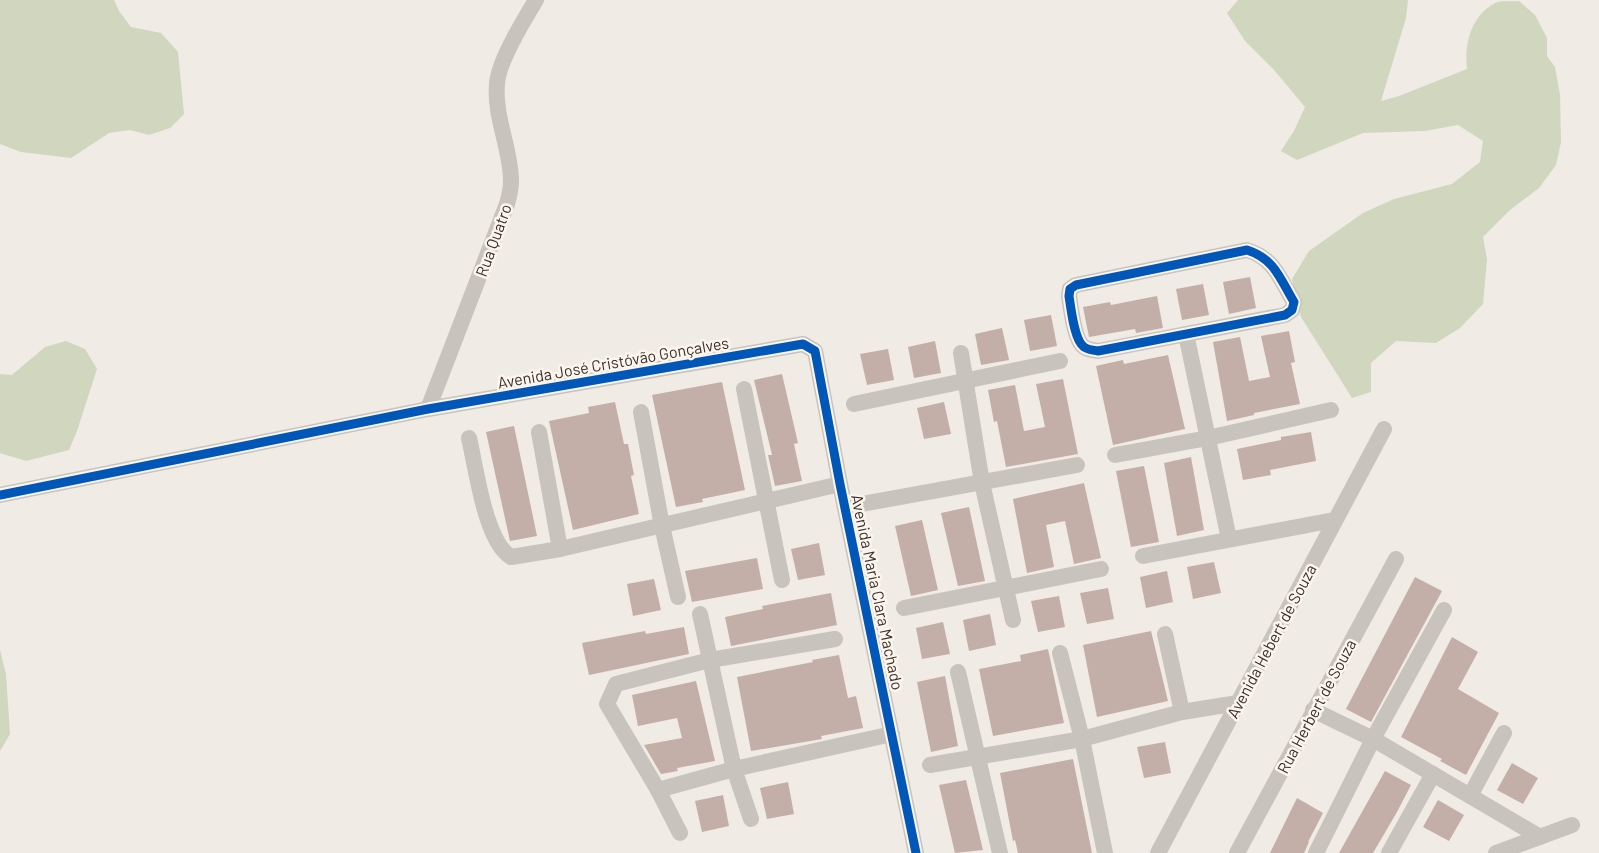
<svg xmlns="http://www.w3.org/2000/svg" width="1599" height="853" viewBox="0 0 1599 853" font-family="Barlow,sans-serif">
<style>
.green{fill:#d1d6bf}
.building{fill:#c3afa7}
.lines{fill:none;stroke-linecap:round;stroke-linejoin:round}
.minor{stroke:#c9c3be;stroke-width:16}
.cycleway-casing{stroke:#fbf5ee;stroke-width:13}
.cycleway{stroke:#0057b8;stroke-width:9}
.labels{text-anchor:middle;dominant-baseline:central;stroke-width:5;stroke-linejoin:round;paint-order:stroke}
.street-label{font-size:16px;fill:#3b302b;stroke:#fbf5ee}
</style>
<rect width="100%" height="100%" fill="#f0ebe5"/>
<!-- green -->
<g class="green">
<polygon points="0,0 114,0 119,11 131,27 161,33 178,52 184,114 170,128 149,135 130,130 109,133 71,158 21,152 0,144"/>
<path d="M1238 0H1408L1406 18 1381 101 1399 96 1467 69C1464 44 1471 16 1495 3 1501 0 1512 2 1519 1L1535 15 1547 38V56L1555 67 1560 95 1561 142 1556 165 1539 188 1510 210 1483 237 1487 259 1483 304 1460 328 1436 343 1396 341 1371 363V392L1352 398 1301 317 1292 279 1309 251 1363 213 1394 199 1452 184 1480 162 1483 141 1458 125 1425 131 1363 133 1297 160 1281 151 1294 131 1305 107 1274 70 1245 41 1227 13Z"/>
<polygon points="66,341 85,349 97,369 77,431 69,450 26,461 0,453 0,374 12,375 45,347"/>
<polygon points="0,650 6,674 10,734 0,751"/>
</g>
<!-- building -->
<g class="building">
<polygon points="1250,277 1256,308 1229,314 1223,282"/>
<polygon points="1203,284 1209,315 1182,320 1176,289"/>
<polygon points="1157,296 1163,328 1136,333 1135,329 1089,337 1083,307 1110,302 1111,305"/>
<polygon points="1051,315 1057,346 1030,351 1024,320"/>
<polygon points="1002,328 1009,360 981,365 975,334"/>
<polygon points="1289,331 1295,362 1291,363 1300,404 1254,413 1254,415 1227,421 1213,342 1240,337 1249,381 1270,377 1261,336"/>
<polygon points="935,341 941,373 914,378 908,347"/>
<polygon points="888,349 894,380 867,385 860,354"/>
<polygon points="1168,355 1185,429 1113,445 1096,366 1123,360 1124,364"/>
<polygon points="782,374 798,443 794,444 802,481 775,486 768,455 772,455 754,380"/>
<polygon points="1063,379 1078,454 1006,467 997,421 994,422 988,390 1015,385 1024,431 1045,427 1036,384"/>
<polygon points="722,382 745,490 702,499 703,502 676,507 652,395"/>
<polygon points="615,402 624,444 628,444 634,475 631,476 639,514 573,530 549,421 589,413 588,407"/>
<polygon points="944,402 951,434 924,439 917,408"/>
<polygon points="514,426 537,536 510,541 486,432"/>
<polygon points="1311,432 1316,461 1270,470 1271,475 1243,480 1237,449 1281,440 1281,437"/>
<polygon points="1191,457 1204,530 1177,536 1164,463"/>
<polygon points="1144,466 1159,542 1131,547 1116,471"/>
<polygon points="1084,483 1101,558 1074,564 1065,521 1046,525 1054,567 1027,573 1013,499"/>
<polygon points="969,507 985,581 958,586 941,513"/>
<polygon points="922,520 938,590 911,596 895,526"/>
<polygon points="819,543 825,575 798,580 791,549"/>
<polygon points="757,558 763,589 692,602 685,571"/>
<polygon points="1214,562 1221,593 1193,599 1187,567"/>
<polygon points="1167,571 1173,602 1146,608 1140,577"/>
<polygon points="1415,577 1442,591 1371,722 1346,709"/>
<polygon points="654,579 661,610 633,616 627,584"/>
<polygon points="1108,588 1114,619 1087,624 1080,593"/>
<polygon points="831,593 837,625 731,646 725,617 763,609 762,606"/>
<polygon points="1059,596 1065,627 1038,632 1031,601"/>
<polygon points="990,614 996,645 969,651 963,620"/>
<polygon points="943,622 950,654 922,659 916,628"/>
<polygon points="684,627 689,654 589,675 582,643 645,631 646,634"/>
<polygon points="1151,631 1168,701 1097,717 1083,645"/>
<polygon points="1452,637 1478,652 1458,689 1499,713 1466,775 1440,761 1442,759 1401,737"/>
<polygon points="1048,649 1064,723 993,736 979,669 1021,661 1020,655"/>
<polygon points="839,655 848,698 856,696 863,728 821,736 822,739 751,751 737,677 813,662 812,660"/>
<polygon points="945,676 958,746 931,752 917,682"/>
<polygon points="696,681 715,761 677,768 678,771 661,774 644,745 682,738 677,718 638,726 632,695"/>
<polygon points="1165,742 1171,773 1144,778 1137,747"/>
<polygon points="1073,759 1092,853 1018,853 1015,840 1013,841 1000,773"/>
<polygon points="1512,763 1538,778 1523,804 1497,790"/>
<polygon points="1385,771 1411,785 1397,812 1373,853 1339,853"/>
<polygon points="966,780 983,850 955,853 939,785"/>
<polygon points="788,782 794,814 767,819 760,788"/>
<polygon points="723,795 729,826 702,832 695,801"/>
<polygon points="1297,798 1323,813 1308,842 1309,842 1304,853 1270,853"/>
<polygon points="1438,800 1464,815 1449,841 1423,827"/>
</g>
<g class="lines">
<!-- minor -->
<g class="minor">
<path d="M1247 250C1275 259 1280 279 1294 302L1292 310 1285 315 1098 351C1093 350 1088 350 1084 347 1074 340 1071 308 1069 296L1070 289 1076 285Z"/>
<polyline points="1186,334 1229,539"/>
<polyline points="961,353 982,483 1013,620"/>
<polyline points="744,389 782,580"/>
<polyline points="854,404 1060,361"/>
<path d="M428 409 507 204C509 197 511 189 511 181 511 149 494 117 497 84 498 62 524 20 536 0"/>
<polyline points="641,412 662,526 678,597"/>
<polyline points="539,432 560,549"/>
<path d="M469 438C476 467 485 542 511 557L560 549 840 484"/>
<polyline points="1115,455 1208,438 1331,410"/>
<polyline points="0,495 428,409 803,344 815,351 840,484 916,853"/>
<polyline points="845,507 1077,465"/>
<polyline points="1143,556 1334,520"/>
<polyline points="904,608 1101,569"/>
<polyline points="700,614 734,769 751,819"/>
<polyline points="1165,634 1182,712"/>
<polyline points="1060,653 1082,739 1105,853"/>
<polyline points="958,672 1000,853"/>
<polyline points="1313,710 1373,739 1540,837"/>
<polyline points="930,765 1082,739 1182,712 1238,703"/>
<polyline points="658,790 734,769 892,734"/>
<polyline points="1470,796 1504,733"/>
<polyline points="680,833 658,790 607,704 616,684 710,660 835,639"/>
<polyline points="1158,853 1384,429"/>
<polyline points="1237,853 1396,559"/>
<polyline points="1316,853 1373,739 1444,610"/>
<polyline points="1389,853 1433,774"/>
<polyline points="1496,853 1572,825"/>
</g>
<!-- cycleway casing -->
<g class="cycleway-casing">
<g id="cycleway">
<path d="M1247 250C1275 259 1280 279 1294 302L1292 310 1285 315 1098 351C1093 350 1088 350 1084 347 1074 340 1071 308 1069 296L1070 289 1076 285Z"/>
<polyline points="0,495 428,409 803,344 815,351 840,484 916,853"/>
</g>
</g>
<!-- cycleway -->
<use href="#cycleway" class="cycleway"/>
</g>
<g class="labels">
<!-- street labels -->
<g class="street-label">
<text transform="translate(493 240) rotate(-70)">Rua Quatro</text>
<text transform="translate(613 362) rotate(-10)">Avenida José Cristóvão Gonçalves</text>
<text transform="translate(878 592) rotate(78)">Avenida Maria Clara Machado</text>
<text transform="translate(1271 641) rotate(-62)">Avenida Hebert de Souza</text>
<text transform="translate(1316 706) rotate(-62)">Rua Herbert de Souza</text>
</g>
</g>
</svg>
